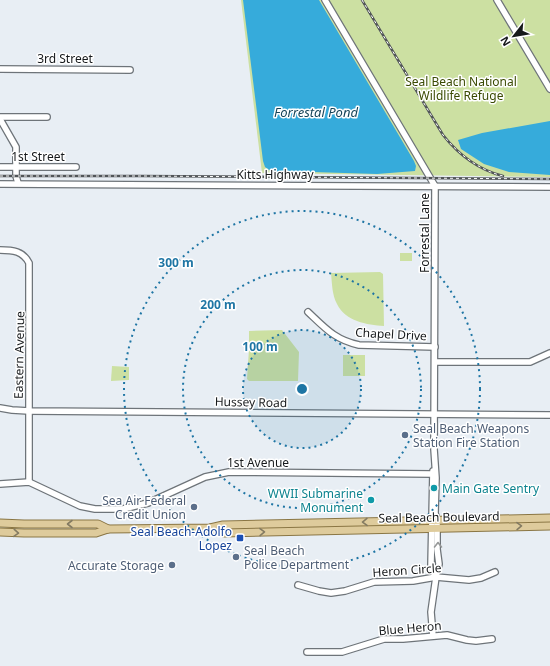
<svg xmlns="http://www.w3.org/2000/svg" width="550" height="666" viewBox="0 0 550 666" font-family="'Noto Sans',sans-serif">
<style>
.green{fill:#cce0a2}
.water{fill:#36abdb}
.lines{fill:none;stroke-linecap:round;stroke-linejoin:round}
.minor-casing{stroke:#6e7479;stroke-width:8}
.major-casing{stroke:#8a7644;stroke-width:9}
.minor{stroke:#fff;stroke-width:5.5}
.major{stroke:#decb9c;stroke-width:7}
.rail-casing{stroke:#515558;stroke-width:2.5}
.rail{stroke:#fff;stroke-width:1;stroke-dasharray:3;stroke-linecap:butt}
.oneway{stroke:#847b62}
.oneway2{stroke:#969898}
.ring{fill:none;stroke:#1e75a4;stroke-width:2;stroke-dasharray:2 4}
.service-dot{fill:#5c6f8a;stroke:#fff;stroke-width:1.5}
.culture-dot{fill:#0f9aa8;stroke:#fff;stroke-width:1.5}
.transit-dot{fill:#1a4fb4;stroke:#fff;stroke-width:1.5}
.labels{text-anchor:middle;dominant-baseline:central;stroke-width:3;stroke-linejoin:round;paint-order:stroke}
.street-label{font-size:12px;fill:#16191b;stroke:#fff}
.park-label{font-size:12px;fill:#3a4a02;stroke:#fff}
.service-label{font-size:12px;fill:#4e5e75;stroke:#fff;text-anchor:start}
.culture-label{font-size:12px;fill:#0d838f;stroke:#fff;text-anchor:start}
.transit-label{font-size:12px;fill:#164399;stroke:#fff;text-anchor:end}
.water-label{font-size:13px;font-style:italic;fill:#16455a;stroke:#fff}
.centre{fill:#1e75a4;stroke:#fff;stroke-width:2}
.ring-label{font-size:12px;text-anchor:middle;font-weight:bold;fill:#1e75a4;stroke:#fff;stroke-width:3;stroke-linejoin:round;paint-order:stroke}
</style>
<rect width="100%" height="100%" fill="#e8eef4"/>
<!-- green -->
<g class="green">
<polygon points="241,0 550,0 550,177 262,173"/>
<rect x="400" y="253" width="12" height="8"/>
<path d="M380 272 383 274 384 326C367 325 345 321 337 304 332 295 332 283 331 273Z"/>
<polygon points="282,330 299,352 298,381 249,381 247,379 249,349 249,331"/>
<rect x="343" y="355" width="22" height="21"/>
<polygon points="112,366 129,367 129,380 111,381"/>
</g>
<!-- water -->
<g class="water">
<polygon points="243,0 319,0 414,161 416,166 415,171 377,174 312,172 272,172 265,167 263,161"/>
<polygon points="550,121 550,175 509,172 484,164 461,149 458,140 482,133"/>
</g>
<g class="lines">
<!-- minor casing -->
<g class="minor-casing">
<g id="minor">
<polyline points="325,0 435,186 434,449 436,478 435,513 437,520 437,549 439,564 436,577 431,612 433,636"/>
<polyline points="497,0 550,89"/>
<polyline points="0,69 130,70"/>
<polyline points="0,117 47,117"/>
<polyline points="0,119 16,147 16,176 18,183"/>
<polyline points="0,167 76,167"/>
<polyline points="0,184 550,187"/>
<path d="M0 250C13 250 23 251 29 263V482"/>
<path d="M308 312C325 328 335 340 359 345L435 347"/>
<polyline points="435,362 530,362 550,353"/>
<polyline points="0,408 12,410 29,411 550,415"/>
<polyline points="433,471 431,565 432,570 436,577"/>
<polyline points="0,484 29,482 80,506 95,509 123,509 148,503 205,477 229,472 432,474"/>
<polyline points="298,585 319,591 331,593 345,591 374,582 413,581 436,577 469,580 481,578 495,572"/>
<polyline points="307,652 342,652 384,639 403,639 447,635 467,640 476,641 492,639"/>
</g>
</g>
<!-- major casing -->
<g class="major-casing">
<g id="major">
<polyline points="0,523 24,524 98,524 108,529"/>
<polyline points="210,528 224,533 550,526"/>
<polyline points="0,532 24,533 96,533 108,529 210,528 223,525 550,518"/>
</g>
</g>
<!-- minor -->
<use href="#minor" class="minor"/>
<!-- major -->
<use href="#major" class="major"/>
<!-- rail casing -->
<g class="rail-casing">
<g id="rail">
<path d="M362 0 443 135C458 154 479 170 503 176"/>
<polyline points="0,176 143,176 550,179"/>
</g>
</g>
<!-- rail -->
<use href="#rail" class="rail"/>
</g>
<!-- one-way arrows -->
<defs><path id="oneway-chevron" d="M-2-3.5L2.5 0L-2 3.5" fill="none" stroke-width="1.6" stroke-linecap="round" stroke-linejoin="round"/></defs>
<g class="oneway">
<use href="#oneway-chevron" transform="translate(365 522) rotate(179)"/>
<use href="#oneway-chevron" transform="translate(70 524) rotate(180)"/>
<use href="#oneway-chevron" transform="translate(519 526) rotate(-1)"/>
<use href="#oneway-chevron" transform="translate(262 532) rotate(-1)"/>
<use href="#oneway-chevron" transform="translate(16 533) rotate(4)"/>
</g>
<use class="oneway2" href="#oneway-chevron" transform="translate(438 545) rotate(-90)"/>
<!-- distance rings -->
<circle cx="302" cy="389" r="59" fill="#1e75a4" fill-opacity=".12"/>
<g class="ring">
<circle cx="302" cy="389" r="59"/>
<circle cx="302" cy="389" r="119"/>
<circle cx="302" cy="389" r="178"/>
</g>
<!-- markers -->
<g class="service-dot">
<circle cx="405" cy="435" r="4"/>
<circle cx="194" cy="507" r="4"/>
<circle cx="236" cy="557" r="4"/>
<circle cx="172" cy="565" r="4"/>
</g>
<g class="culture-dot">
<circle cx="434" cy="488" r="4"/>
<circle cx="371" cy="500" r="4"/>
</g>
<rect class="transit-dot" x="236" y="534" width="8" height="8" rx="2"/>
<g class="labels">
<!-- street labels -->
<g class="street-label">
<text x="65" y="58">3rd Street</text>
<text x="38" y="156">1st Street</text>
<text x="275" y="174">Kitts Highway</text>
<text transform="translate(424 233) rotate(-90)">Forrestal Lane</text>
<text transform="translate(391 334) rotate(3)">Chapel Drive</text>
<text transform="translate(19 355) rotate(-89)">Eastern Avenue</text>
<text transform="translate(251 402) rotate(1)">Hussey Road</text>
<text x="258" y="462">1st Avenue</text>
<text transform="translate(439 517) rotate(-1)">Seal Beach Boulevard</text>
<text transform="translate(407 570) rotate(-4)">Heron Circle</text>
<text transform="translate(410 628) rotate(-5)">Blue Heron</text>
</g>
<!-- park labels -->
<g class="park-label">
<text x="461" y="81">Seal Beach National<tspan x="461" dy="14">Wildlife Refuge</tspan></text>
</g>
<!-- service labels -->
<g class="service-label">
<text x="413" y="428">Seal Beach Weapons<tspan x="413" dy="14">Station Fire Station</tspan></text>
<text x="186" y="500" text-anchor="end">Sea Air Federal<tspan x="186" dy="14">Credit Union</tspan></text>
<text x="244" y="550">Seal Beach<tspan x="244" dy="14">Police Department</tspan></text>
<text x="164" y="565" text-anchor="end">Accurate Storage</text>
</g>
<!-- culture labels -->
<g class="culture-label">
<text x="442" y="488">Main Gate Sentry</text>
<text x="363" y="493" text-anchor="end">WWII Submarine<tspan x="363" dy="14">Monument</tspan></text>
</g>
<!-- transit labels -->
<g class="transit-label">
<text x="232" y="531">Seal Beach-Adolfo<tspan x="232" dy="14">Lopez</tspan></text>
</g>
<!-- water labels -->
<g class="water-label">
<text x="316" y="112">Forrestal Pond</text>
</g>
</g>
<circle cx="302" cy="389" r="6" class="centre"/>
<g class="ring-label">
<text x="176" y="267">300 m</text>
<text x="218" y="309">200 m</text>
<text x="260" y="351">100 m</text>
</g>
<!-- north arrow -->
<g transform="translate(514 36) rotate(239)" stroke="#ffffff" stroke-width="3" paint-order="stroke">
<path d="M0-3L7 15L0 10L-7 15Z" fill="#16191b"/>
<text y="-6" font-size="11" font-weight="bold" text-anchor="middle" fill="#16191b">N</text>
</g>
</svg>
